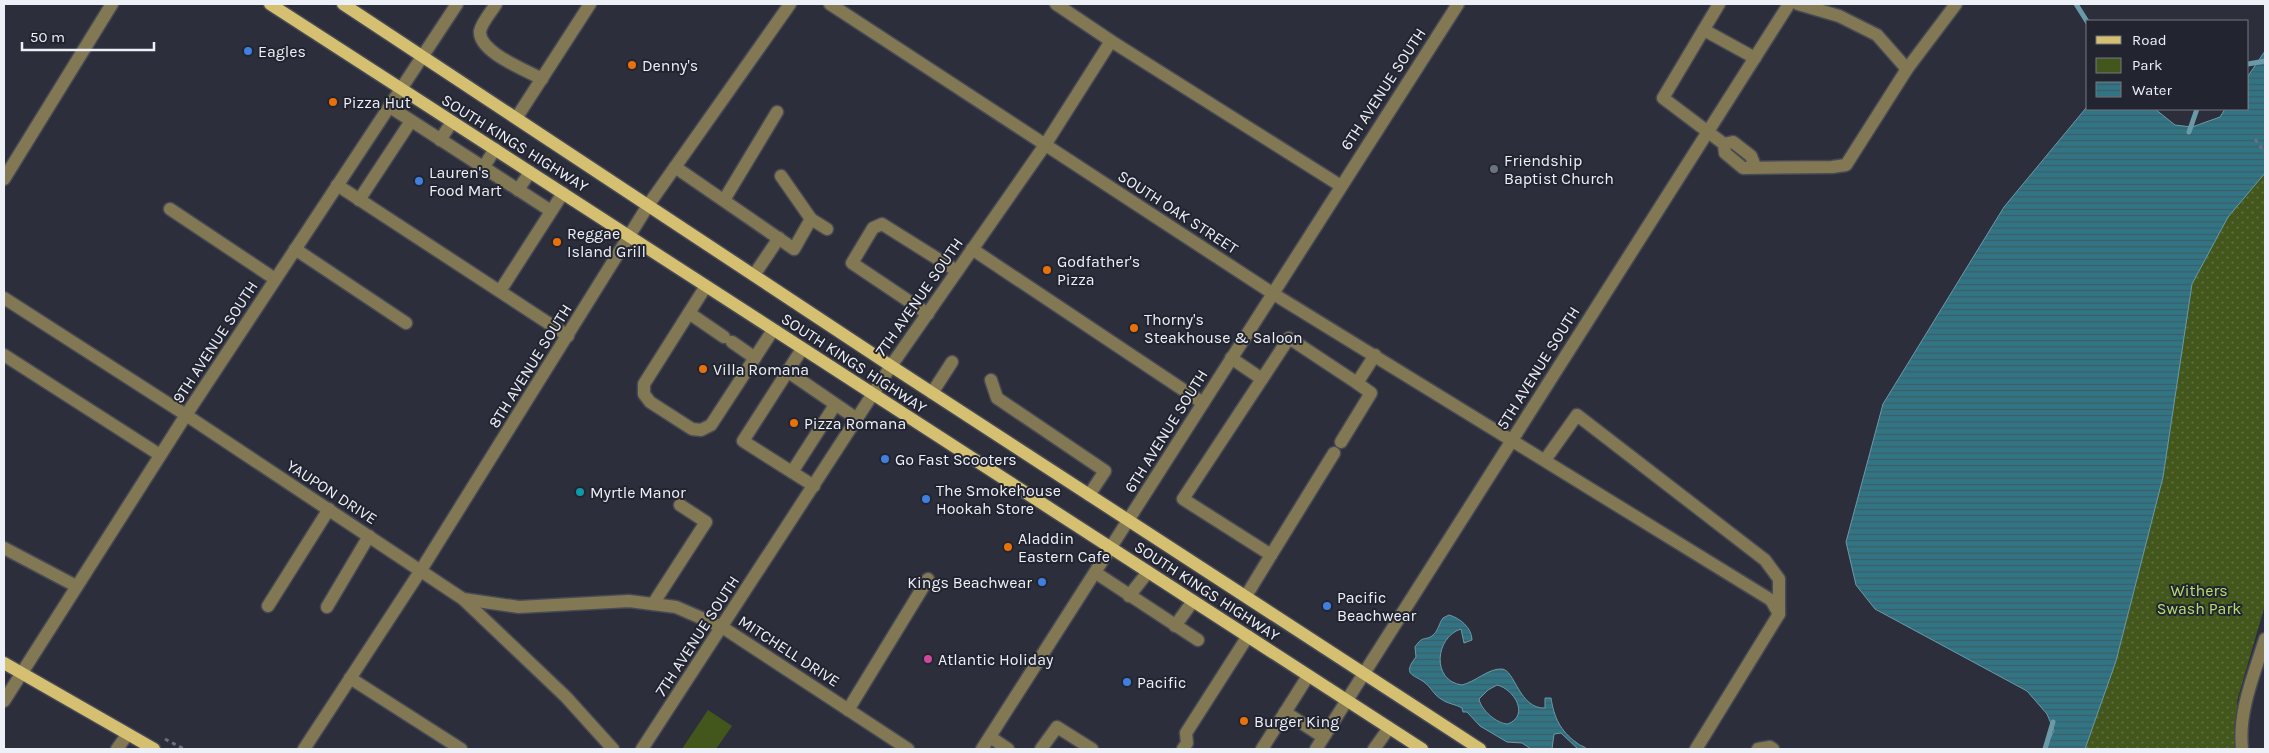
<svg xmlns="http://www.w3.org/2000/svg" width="2269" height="753" viewBox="0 0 2269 753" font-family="Karla,sans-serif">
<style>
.green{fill:url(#green-dots)}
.pitch{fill:#43571d}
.water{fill:url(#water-rules);stroke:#6a9aa8;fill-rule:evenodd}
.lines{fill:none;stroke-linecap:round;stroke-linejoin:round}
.stream{stroke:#6a9aa8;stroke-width:5}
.minor-casing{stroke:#474a55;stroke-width:15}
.major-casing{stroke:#474a55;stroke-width:15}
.path{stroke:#6d6f7a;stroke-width:3;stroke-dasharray:4 4;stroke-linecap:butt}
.minor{stroke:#827853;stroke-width:12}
.major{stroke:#d5bf71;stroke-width:12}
.shop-dot{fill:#3f7fe0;stroke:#222530;stroke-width:2}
.food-dot{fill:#e8710a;stroke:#222530;stroke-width:2}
.worship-dot{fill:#6b7280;stroke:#222530;stroke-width:2}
.culture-dot{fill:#0f9aa8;stroke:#222530;stroke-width:2}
.hotel-dot{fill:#d1479c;stroke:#222530;stroke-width:2}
.labels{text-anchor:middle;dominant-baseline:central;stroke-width:4;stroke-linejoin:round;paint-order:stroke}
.poi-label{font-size:16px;fill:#eef0f8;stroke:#222530;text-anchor:start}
.street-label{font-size:16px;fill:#eef0f8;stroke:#222530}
.park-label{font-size:16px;fill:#b7e16f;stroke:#222530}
</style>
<defs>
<pattern id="green-dots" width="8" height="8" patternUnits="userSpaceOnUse" patternTransform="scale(1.25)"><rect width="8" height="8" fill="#43571d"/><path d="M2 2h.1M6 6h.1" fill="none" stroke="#5e6f3f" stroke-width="1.8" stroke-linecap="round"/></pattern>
<pattern id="water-rules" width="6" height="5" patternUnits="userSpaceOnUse" patternTransform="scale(1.25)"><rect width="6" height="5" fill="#317585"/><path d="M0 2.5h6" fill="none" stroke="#3d5c65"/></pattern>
</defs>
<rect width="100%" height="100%" fill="#2c2f3b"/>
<!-- green -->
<polygon class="green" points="2265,173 2265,605 2237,701 2244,749 2085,749 2116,661 2163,477 2192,284 2228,217"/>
<!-- pitch -->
<polygon class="pitch" points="708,710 732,726 716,749 682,749"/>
<!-- water -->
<g class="water">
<polygon points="2265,51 2265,173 2228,217 2192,284 2163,477 2116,661 2085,749 2044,749 2054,731 2047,714 2027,691 1875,609 1856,585 1846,542 1883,404 2004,207 2086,108 2155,109 2175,125 2192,127 2220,117 2225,109 2248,109 2248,76"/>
<path d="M1449 615C1460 618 1472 628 1472 640L1464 643 1461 629C1435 637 1431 681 1462 685 1475 682 1489 668 1502 669 1515 670 1519 709 1545 708V698H1551C1554 717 1560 731 1577 743 1580 746 1584 746 1587 749H1578L1561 733 1554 734 1552 749H1531L1522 743 1507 742 1480 726 1467 712H1463L1462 708C1455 704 1448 704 1441 699 1433 694 1431 687 1424 682 1413 674 1402 675 1416 657L1415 647C1423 635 1424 641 1432 636 1438 632 1439 623 1443 618ZM1497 685C1514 689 1530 715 1508 724 1497 724 1481 710 1479 699L1488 690Z"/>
</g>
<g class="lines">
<!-- stream -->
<g class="stream">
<polyline points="2076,4 2088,23"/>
<polyline points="2248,64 2265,61"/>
<polyline points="2189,132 2197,109"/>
<polyline points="2045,749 2053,722"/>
</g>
<!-- minor casing -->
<g class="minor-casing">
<g id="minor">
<path d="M496 4C492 11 482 22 480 31 478 52 526 70 542 79"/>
<polyline points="830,4 1272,293 1771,600 1779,614 1696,749"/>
<polyline points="1056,4 1111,41 1341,186"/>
<polyline points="1719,4 1663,98 1724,144 1725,153 1743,168 1832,167 1846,165 1907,69"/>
<polyline points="1798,4 1839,16 1877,35 1907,69 1956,4"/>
<polyline points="1704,30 1755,58"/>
<polyline points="390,107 551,211"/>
<polyline points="517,117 590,4"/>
<polyline points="440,140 452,122"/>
<polyline points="1724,144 1733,142 1751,156 1755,166"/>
<polyline points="675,167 794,249 811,219 781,176"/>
<polyline points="483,168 495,149"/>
<polyline points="4,179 112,4"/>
<polyline points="337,185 568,336"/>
<polyline points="518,190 530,172"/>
<polyline points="359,200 411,121"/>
<polyline points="724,200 777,112"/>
<polyline points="170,209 275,279"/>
<polyline points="811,219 827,229"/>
<polyline points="295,249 406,323"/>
<polyline points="972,249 1203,403"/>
<polyline points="754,275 779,238"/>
<polyline points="706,286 644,384 644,394 650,402 692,429 701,430 711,425 773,330"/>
<polyline points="500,291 563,193"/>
<polyline points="4,298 186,415 463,599 566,697 613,749"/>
<polyline points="689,313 724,337"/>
<polyline points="928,314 852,263 873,228 882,224 957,271"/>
<polyline points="732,342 755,358"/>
<polyline points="802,349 743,441 814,486"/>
<polyline points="4,355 160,455"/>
<polyline points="1231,358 1262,379"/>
<polyline points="787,371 857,419"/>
<polyline points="991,380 997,398 1105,471 1089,495"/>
<polyline points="932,393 952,362"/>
<polyline points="1341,442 1371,393 1357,383"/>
<polyline points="1545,460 1577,415 1765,560 1779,579 1779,614"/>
<polyline points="792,472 835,405"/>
<polyline points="4,548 76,586"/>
<polyline points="1271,555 1334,453"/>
<polyline points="1096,573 1198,640"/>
<polyline points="1129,596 1148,572"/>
<polyline points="1246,596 1271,555 1183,499 1289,338 1357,383 1375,355"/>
<polyline points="463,599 519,607 629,601 676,607 722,627 908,749"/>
<polyline points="653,604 706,522 680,505"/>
<polyline points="268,606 329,509"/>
<polyline points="327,607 369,536"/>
<polyline points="1175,626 1193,601"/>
<polyline points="350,678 461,749"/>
<polyline points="4,701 186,415 457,4"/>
<polyline points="848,710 928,579"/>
<polyline points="1285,712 1323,737"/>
<polyline points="990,737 1008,749"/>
<polyline points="117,749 127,735"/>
<polyline points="304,749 421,570 649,204 790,4"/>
<polyline points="642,749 891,366 1045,145 1111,41"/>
<polyline points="982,749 1458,4"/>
<polyline points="1041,749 1057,727 1092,749"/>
<polyline points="1183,749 1187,743 1186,733 1248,636"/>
<polyline points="1262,749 1308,676"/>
<polyline points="1316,749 1789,4"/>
<polyline points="1374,749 1389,728"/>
<polyline points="1758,749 1770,747 1773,749"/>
<path d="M2242 749C2238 711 2254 675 2265 639"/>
</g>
</g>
<!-- major casing -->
<g class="major-casing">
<g id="major">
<polyline points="270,4 1422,749"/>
<polyline points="343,4 891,366 1480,749"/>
<polyline points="4,663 154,749"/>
</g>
</g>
<!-- path -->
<g class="path">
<polyline points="2255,139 2265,153"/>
<polyline points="165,739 184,749"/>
</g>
<!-- minor -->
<use href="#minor" class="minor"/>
<!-- major -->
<use href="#major" class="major"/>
</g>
<!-- markers -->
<g class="shop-dot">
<circle cx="248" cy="51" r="5"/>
<circle cx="419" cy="181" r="5"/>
<circle cx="885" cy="459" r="5"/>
<circle cx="926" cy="499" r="5"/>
<circle cx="1042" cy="582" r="5"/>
<circle cx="1327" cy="606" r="5"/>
<circle cx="1127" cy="682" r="5"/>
</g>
<g class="food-dot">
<circle cx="632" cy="65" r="5"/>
<circle cx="333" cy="102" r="5"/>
<circle cx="557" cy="242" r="5"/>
<circle cx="1047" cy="270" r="5"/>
<circle cx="1134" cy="328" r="5"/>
<circle cx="703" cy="369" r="5"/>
<circle cx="794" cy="423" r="5"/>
<circle cx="1008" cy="547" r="5"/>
<circle cx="1244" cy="721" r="5"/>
</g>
<circle class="worship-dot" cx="1494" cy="169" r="5"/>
<circle class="culture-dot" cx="580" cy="492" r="5"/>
<circle class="hotel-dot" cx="928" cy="659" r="5"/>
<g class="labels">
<!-- poi labels -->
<g class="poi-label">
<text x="258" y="51">Eagles</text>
<text x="642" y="65">Denny's</text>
<text x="343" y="102">Pizza Hut</text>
<text x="1504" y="160">Friendship<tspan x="1504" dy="18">Baptist Church</tspan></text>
<text x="429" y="172">Lauren's<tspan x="429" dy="18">Food Mart</tspan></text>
<text x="567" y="233">Reggae<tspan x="567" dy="18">Island Grill</tspan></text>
<text x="1057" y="261">Godfather's<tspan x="1057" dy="18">Pizza</tspan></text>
<text x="1144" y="319">Thorny's<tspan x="1144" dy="18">Steakhouse &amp; Saloon</tspan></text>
<text x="713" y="369">Villa Romana</text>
<text x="804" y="423">Pizza Romana</text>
<text x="895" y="459">Go Fast Scooters</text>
<text x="936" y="490">The Smokehouse<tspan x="936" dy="18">Hookah Store</tspan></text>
<text x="590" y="492">Myrtle Manor</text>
<text x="1018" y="538">Aladdin<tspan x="1018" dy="18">Eastern Cafe</tspan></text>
<text x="1032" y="582" text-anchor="end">Kings Beachwear</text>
<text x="1337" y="597">Pacific<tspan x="1337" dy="18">Beachwear</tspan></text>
<text x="938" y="659">Atlantic Holiday</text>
<text x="1137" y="682">Pacific</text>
<text x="1254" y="721">Burger King</text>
</g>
<!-- street labels -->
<g class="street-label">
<text transform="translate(1383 89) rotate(-57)">6TH AVENUE SOUTH</text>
<text transform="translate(515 143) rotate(32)">SOUTH KINGS HIGHWAY</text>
<text transform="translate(1178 212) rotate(33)">SOUTH OAK STREET</text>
<text transform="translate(919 297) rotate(-55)">7TH AVENUE SOUTH</text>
<text transform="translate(215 342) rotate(-57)">9TH AVENUE SOUTH</text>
<text transform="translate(854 363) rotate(33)">SOUTH KINGS HIGHWAY</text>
<text transform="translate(530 366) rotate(-58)">8TH AVENUE SOUTH</text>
<text transform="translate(1538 368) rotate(-58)">5TH AVENUE SOUTH</text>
<text transform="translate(1166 431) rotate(-58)">6TH AVENUE SOUTH</text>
<text transform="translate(332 492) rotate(33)">YAUPON DRIVE</text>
<text transform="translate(1207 591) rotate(33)">SOUTH KINGS HIGHWAY</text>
<text transform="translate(697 636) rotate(-57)">7TH AVENUE SOUTH</text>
<text transform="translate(789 651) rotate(33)">MITCHELL DRIVE</text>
</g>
<!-- park labels -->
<g class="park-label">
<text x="2199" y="590">Withers<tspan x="2199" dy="18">Swash Park</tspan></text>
</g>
</g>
<!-- border -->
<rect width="2269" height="753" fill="none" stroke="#eef0f8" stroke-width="10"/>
<!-- legend -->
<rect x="2086" y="20" width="162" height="90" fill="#222530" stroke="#747680"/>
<rect x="2096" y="36" width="25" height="8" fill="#d5bf71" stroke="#747680"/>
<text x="2132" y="45" font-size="15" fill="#eef0f8">Road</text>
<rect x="2096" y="58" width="25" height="15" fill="#43571d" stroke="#747680"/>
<text x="2132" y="70" font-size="15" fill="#eef0f8">Park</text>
<rect x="2096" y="82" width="25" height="15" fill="url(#water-rules)" stroke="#747680"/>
<text x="2132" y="95" font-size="15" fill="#eef0f8">Water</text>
<!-- scale -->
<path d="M22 42v8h132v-8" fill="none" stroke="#eef0f8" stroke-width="2.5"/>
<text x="30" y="42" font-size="15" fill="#eef0f8" stroke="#222530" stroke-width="4" paint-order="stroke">50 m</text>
</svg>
